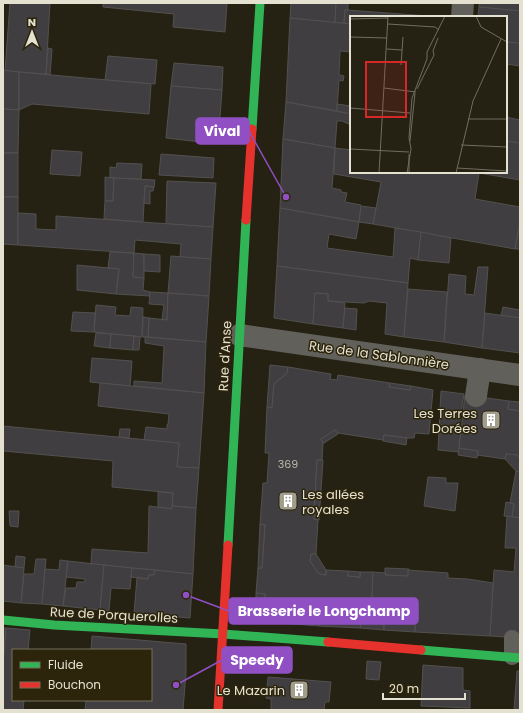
<svg xmlns="http://www.w3.org/2000/svg" width="523" height="713" viewBox="0 0 523 713" font-family="Poppins,sans-serif">
<style>
.building{fill:#403e40;stroke:#535150}
.lines{fill:none;stroke-linecap:round;stroke-linejoin:round}
.lane{stroke:#61605a;stroke-width:16}
.street{stroke:#61605a;stroke-width:22}
.fast{stroke:#30b455;stroke-width:9}
.jam{stroke:#e5322d;stroke-width:9}
.labels{text-anchor:middle;dominant-baseline:central;stroke-width:3;stroke-linejoin:round;paint-order:stroke}
.number-label{font-size:11px;fill:#bcb8ad}
.street-label{font-size:13px;fill:#e5e1d1;stroke:#2d250b}
.poi-label{font-size:13px;fill:#e5e1d1;stroke:#2d250b;text-anchor:end}
.inset-road{fill:none;stroke:#726e5f;stroke-width:1}
.view{fill:#d62828;fill-opacity:0.15;stroke:#d62828;stroke-width:2}
.inset-edge{fill:none;stroke:#e5e1d1;stroke-width:2}
.leader{fill:none;stroke:#9050c3;stroke-width:1.5}
.callout-dot{fill:#9050c3;stroke:#2d250b;stroke-width:1.5}
.callout{fill:#9050c3;stroke:#9050c3;stroke-width:1.5}
.callout-label{font-size:14px;text-anchor:middle;font-weight:bold;fill:#fff}
</style>
<rect width="100%" height="100%" fill="#252113"/>
<!-- building -->
<g class="building">
<polygon points="10,3 50,3 46,74 5,71"/>
<polygon points="103,3 227,3 225,32 173,27 174,14 103,7"/>
<polygon points="291,3 336,3 335,23 290,18"/>
<polygon points="336,3 348,3 348,10 345,10 344,23 335,23"/>
<polygon points="479,3 520,3 520,11 479,7"/>
<polygon points="479,7 520,11 520,43 506,42 506,17 478,17"/>
<polygon points="345,10 348,10 441,17 351,17 351,24 344,23"/>
<polygon points="290,18 351,24 351,52 340,51 339,75 344,76 343,81 339,80 337,111 286,102"/>
<polygon points="506,42 520,43 520,66 506,64"/>
<polygon points="48,48 52,49 50,75 46,74"/>
<polygon points="108,56 157,60 155,84 105,80"/>
<polygon points="174,63 223,67 222,90 171,86"/>
<polygon points="3,70 19,72 19,110 3,109"/>
<polygon points="19,72 151,84 149,114 32,104 19,110"/>
<polygon points="171,86 222,90 218,144 166,138"/>
<polygon points="286,102 351,114 351,125 342,121 337,121 335,148 283,139"/>
<polygon points="337,104 351,106 351,114 337,111"/>
<polygon points="3,109 19,110 18,153 3,153"/>
<polygon points="506,117 520,120 520,143 506,141"/>
<polygon points="283,139 335,148 332,188 341,190 341,192 347,193 345,202 361,205 359,222 280,208"/>
<polygon points="506,141 520,143 520,180 473,172 506,172"/>
<polygon points="335,148 351,150 351,172 473,172 479,173 475,199 520,207 520,222 515,249 373,224 381,182 334,174"/>
<polygon points="52,150 82,152 80,176 50,174"/>
<rect x="3" y="153" width="15" height="44"/>
<polygon points="161,154 214,158 213,178 159,175"/>
<polygon points="117,163 142,164 141,179 110,178 110,167 116,168"/>
<polygon points="105,177 114,178 113,201 105,201"/>
<polygon points="114,178 155,180 154,187 145,186 143,222 104,219 105,201 113,201"/>
<polygon points="167,181 216,183 213,227 166,224"/>
<polygon points="145,186 154,187 153,191 150,191 150,204 144,203"/>
<polygon points="3,197 18,197 18,245 3,244"/>
<polygon points="361,206 376,208 373,224 359,222"/>
<polygon points="280,208 359,222 356,239 329,234 327,248 393,257 395,228 421,232 418,260 410,258 408,283 277,266"/>
<polygon points="18,213 36,214 36,229 56,230 56,216 213,227 211,259 180,257 181,244 135,240 134,253 18,245"/>
<polygon points="520,222 520,249 515,249"/>
<polygon points="421,232 451,238 449,263 418,260"/>
<polygon points="110,252 134,253 133,277 144,278 143,290 150,292 150,296 116,294 119,269 108,268"/>
<polygon points="134,253 144,254 144,278 133,277"/>
<polygon points="144,254 160,255 160,272 144,271"/>
<polygon points="171,256 211,259 209,296 168,293"/>
<polygon points="77,265 119,269 116,294 77,290"/>
<polygon points="277,266 408,283 404,337 385,334 387,303 369,301 364,303 328,301 328,294 315,293 313,324 274,318"/>
<polygon points="478,267 488,267 482,348 444,342 449,274 466,276 465,294 474,295"/>
<polygon points="408,289 447,292 444,342 404,337"/>
<polygon points="150,292 168,293 167,320 162,319 164,305 149,304"/>
<polygon points="168,293 209,296 206,342 148,337 149,318 167,320"/>
<polygon points="315,293 328,294 328,301 345,303 343,328 313,324"/>
<polygon points="96,305 116,307 115,315 130,316 131,307 143,308 142,337 94,332"/>
<polygon points="503,307 520,310 520,318 501,315"/>
<polygon points="345,308 357,309 356,330 343,328"/>
<polygon points="73,312 95,313 94,332 71,331"/>
<polygon points="485,313 520,318 520,353 482,348"/>
<polygon points="143,317 149,318 148,337 142,337"/>
<polygon points="96,333 111,334 110,348 94,346"/>
<polygon points="111,334 134,336 133,350 110,348"/>
<polygon points="134,336 140,337 139,350 133,350"/>
<polygon points="145,337 206,342 204,393 134,386 134,381 162,383 164,346 145,343"/>
<polygon points="92,358 132,361 130,386 90,382"/>
<polygon points="270,365 288,367 287,373 274,384 272,408 267,407"/>
<polygon points="288,367 331,374 330,379 337,380 338,375 390,383 389,387 410,390 411,386 433,390 429,434 415,433 414,438 407,438 384,435 383,440 338,433 335,430 321,439 323,443 322,460 317,460 314,519 318,520 316,554 311,554 310,561 319,574 326,575 326,570 348,571 348,576 360,577 360,572 373,572 371,623 384,624 384,630 360,628 361,622 319,620 319,626 281,623 282,614 275,613 264,602 265,594 256,593 258,568 262,568 265,525 260,524 263,483 267,483 269,453 265,453 267,407 272,408 274,384 287,373"/>
<polygon points="100,383 204,393 199,468 177,467 179,443 144,440 146,427 167,429 167,425 168,424 169,414 98,406"/>
<polygon points="390,383 411,386 410,390 389,387"/>
<polygon points="441,391 464,394 458,433 461,433 459,452 438,450"/>
<polygon points="465,395 509,401 508,409 520,411 520,459 517,455 506,454 505,459 477,455 478,451 459,448"/>
<polygon points="509,401 520,402 520,411 508,409"/>
<polygon points="3,426 179,443 177,467 199,468 196,508 172,506 173,493 112,487 113,461 3,451"/>
<polygon points="120,429 130,429 129,438 119,437"/>
<polygon points="335,430 338,434 324,443 323,443 321,439"/>
<polygon points="384,435 407,438 406,445 383,441"/>
<polygon points="459,448 478,451 477,458 458,455"/>
<polygon points="506,454 517,455 520,459 520,472 516,471 505,459"/>
<polygon points="317,460 323,460 319,520 314,519"/>
<polygon points="516,471 520,472 520,518 512,517 514,504 510,503"/>
<polygon points="428,477 446,478 446,483 458,483 455,511 424,506"/>
<polygon points="158,492 173,493 172,509 158,507"/>
<polygon points="506,502 514,504 512,517 504,516"/>
<polygon points="149,506 172,509 172,506 196,508 193,574 91,564 92,549 148,553"/>
<polygon points="9,511 19,511 18,527 10,526"/>
<polygon points="507,516 520,518 520,638 490,636 494,570 514,572 516,548 505,548"/>
<polygon points="260,524 265,525 262,568 258,568"/>
<polygon points="311,554 316,554 326,570 326,575 319,574 310,561"/>
<polygon points="16,556 25,557 24,568 15,567"/>
<polygon points="36,559 46,559 42,604 21,603 24,574 34,574"/>
<polygon points="60,560 68,561 63,606 42,604 45,569 59,570"/>
<polygon points="68,561 104,565 100,610 63,606 66,588 76,588 77,582 85,582 85,579 66,577"/>
<polygon points="3,565 24,568 21,603 3,601"/>
<polygon points="104,565 132,568 130,589 111,588 109,611 100,610"/>
<polygon points="132,568 155,570 154,575 149,575 148,579 131,577"/>
<polygon points="385,568 409,569 408,576 385,575"/>
<polygon points="155,570 193,574 190,618 134,613 137,578 148,579 149,575 154,575"/>
<polygon points="408,570 448,573 448,578 468,579 493,583 490,636 415,632 415,624 385,622 385,624 371,623 373,572 386,573 385,575 408,576"/>
<polygon points="348,571 360,572 360,577 348,576"/>
<polygon points="256,593 265,594 264,602 275,613 282,614 281,623 275,623 256,602"/>
<polygon points="319,620 361,622 360,628 319,626"/>
<polygon points="385,622 415,624 415,632 384,630 384,624 385,624"/>
<polygon points="3,628 6,628 3,668"/>
<polygon points="6,628 30,630 28,650 13,650 13,700 24,700 23,710 3,710 3,668"/>
<polygon points="92,636 186,644 186,673 183,710 85,710 86,700 151,700 151,650 91,650"/>
<polygon points="367,661 381,662 379,680 366,679"/>
<polygon points="423,665 463,668 463,690 470,691 470,708 421,706"/>
<polygon points="517,671 520,671 520,710 514,710"/>
<polygon points="268,677 331,682 329,702 325,702 324,710 271,710 271,699 266,698"/>
</g>
<g class="lines">
<!-- lane -->
<polyline class="lane" points="512,657 512,638"/>
<!-- street -->
<g class="street">
<polyline points="462,17 463,3"/>
<polyline points="239,335 520,375"/>
<polyline points="476,396 480,369"/>
</g>
<!-- fast -->
<g class="fast">
<polyline points="252,129 260,3"/>
<polyline points="228,545 246,220"/>
<polyline points="3,620 54,625 223,634 328,642"/>
<polyline points="421,650 520,658"/>
</g>
<!-- jam -->
<g class="jam">
<polyline points="246,220 252,129"/>
<polyline points="328,642 421,650"/>
<polyline points="218,710 228,545"/>
</g>
</g>
<!-- icons -->
<defs>
<g id="building-square" transform="scale(1)"><rect x="-9" y="-9" width="18" height="18" rx="4" fill="#a29e8e" stroke="#2d250b"/><path d="M-4-6H4V6H1V3H-1V6H-4ZM-2.5-4.3h1.7v1.8h-1.7ZM.8-4.3h1.7v1.8H.8ZM-2.5-1h1.7V.8h-1.7ZM.8-1h1.7V.8H.8Z" fill="#fff"/></g>
</defs>
<g fill-rule="evenodd">
<use href="#building-square" x="491" y="420"/>
<use href="#building-square" x="288" y="501"/>
<use href="#building-square" x="299" y="690"/>
</g>
<g class="labels">
<!-- number labels -->
<g class="number-label">
<text x="288" y="464">369</text>
</g>
<!-- street labels -->
<g class="street-label">
<text transform="translate(379 355) rotate(8)">Rue de la Sablonnière</text>
<text transform="translate(225 356) rotate(-87)">Rue d'Anse</text>
<text transform="translate(114 615) rotate(3)">Rue de Porquerolles</text>
</g>
<!-- poi labels -->
<g class="poi-label">
<text x="477" y="413">Les Terres<tspan x="477" dy="15">Dorées</tspan></text>
<text x="302" y="494" text-anchor="start">Les allées<tspan x="302" dy="15">royales</tspan></text>
<text x="285" y="690">Le Mazarin</text>
</g>
</g>
<!-- overview -->
<g transform="translate(350 16)">
<rect width="157" height="157" fill="#252113"/>
<path class="inset-road" d="M126 0 131 11 157 26M0 3 38 2M38 8 85 11 89 14M0 21 37 22M37 33 52 34M83 35 88 22M51 49 53 21M34 72 66 76M67 73 84 39 83 35M0 92 60 97M118 103H157M60 125 65 77M111 129 157 131M0 133 59 136M59 138V157M107 152 157 155M29 157 38 0M57 157 61 133 59 122 62 82 77 43V36L95 0M106 157 123 85 151 23"/>
<path class="view" d="M16 46H56V101H16Z"/>
<rect width="157" height="157" class="inset-edge"/>
</g>
<!-- callouts -->
<path class="leader" d="M286 197L249 131M186 595L229 611M176 685L222 660"/>
<g class="callout-dot">
<circle cx="286" cy="197" r="4"/>
<circle cx="186" cy="595" r="4"/>
<circle cx="176" cy="685" r="4"/>
</g>
<g class="callout">
<rect x="196" y="118" width="53" height="26" rx="4"/>
<rect x="229" y="598" width="189" height="26" rx="4"/>
<rect x="222" y="647" width="70" height="26" rx="4"/>
</g>
<g class="callout-label">
<text x="222" y="136">Vival</text>
<text x="324" y="616">Brasserie le Longchamp</text>
<text x="257" y="665">Speedy</text>
</g>
<!-- border -->
<rect width="523" height="713" fill="none" stroke="#e5e1d1" stroke-width="8"/>
<!-- legend -->
<rect x="12" y="649" width="140" height="52" fill="#2d250b" stroke="#77705a"/>
<rect x="20" y="662" width="20" height="6" fill="#30b455" stroke="#77705a"/>
<text x="48" y="669" font-size="12" fill="#e5e1d1">Fluide</text>
<rect x="20" y="682" width="20" height="6" fill="#e5322d" stroke="#77705a"/>
<text x="48" y="689" font-size="12" fill="#e5e1d1">Bouchon</text>
<!-- north arrow -->
<g transform="translate(32 32)" stroke="#2d250b" stroke-width="3" paint-order="stroke">
<path d="M0-3L7 15L0 10L-7 15Z" fill="#e5e1d1"/>
<text y="-6" font-size="11" font-weight="bold" text-anchor="middle" fill="#e5e1d1">N</text>
</g>
<!-- scale -->
<path d="M383 693v6h82v-6" fill="none" stroke="#e5e1d1" stroke-width="2"/>
<text x="389" y="693" font-size="12" fill="#e5e1d1" stroke="#2d250b" stroke-width="3" paint-order="stroke">20 m</text>
</svg>
